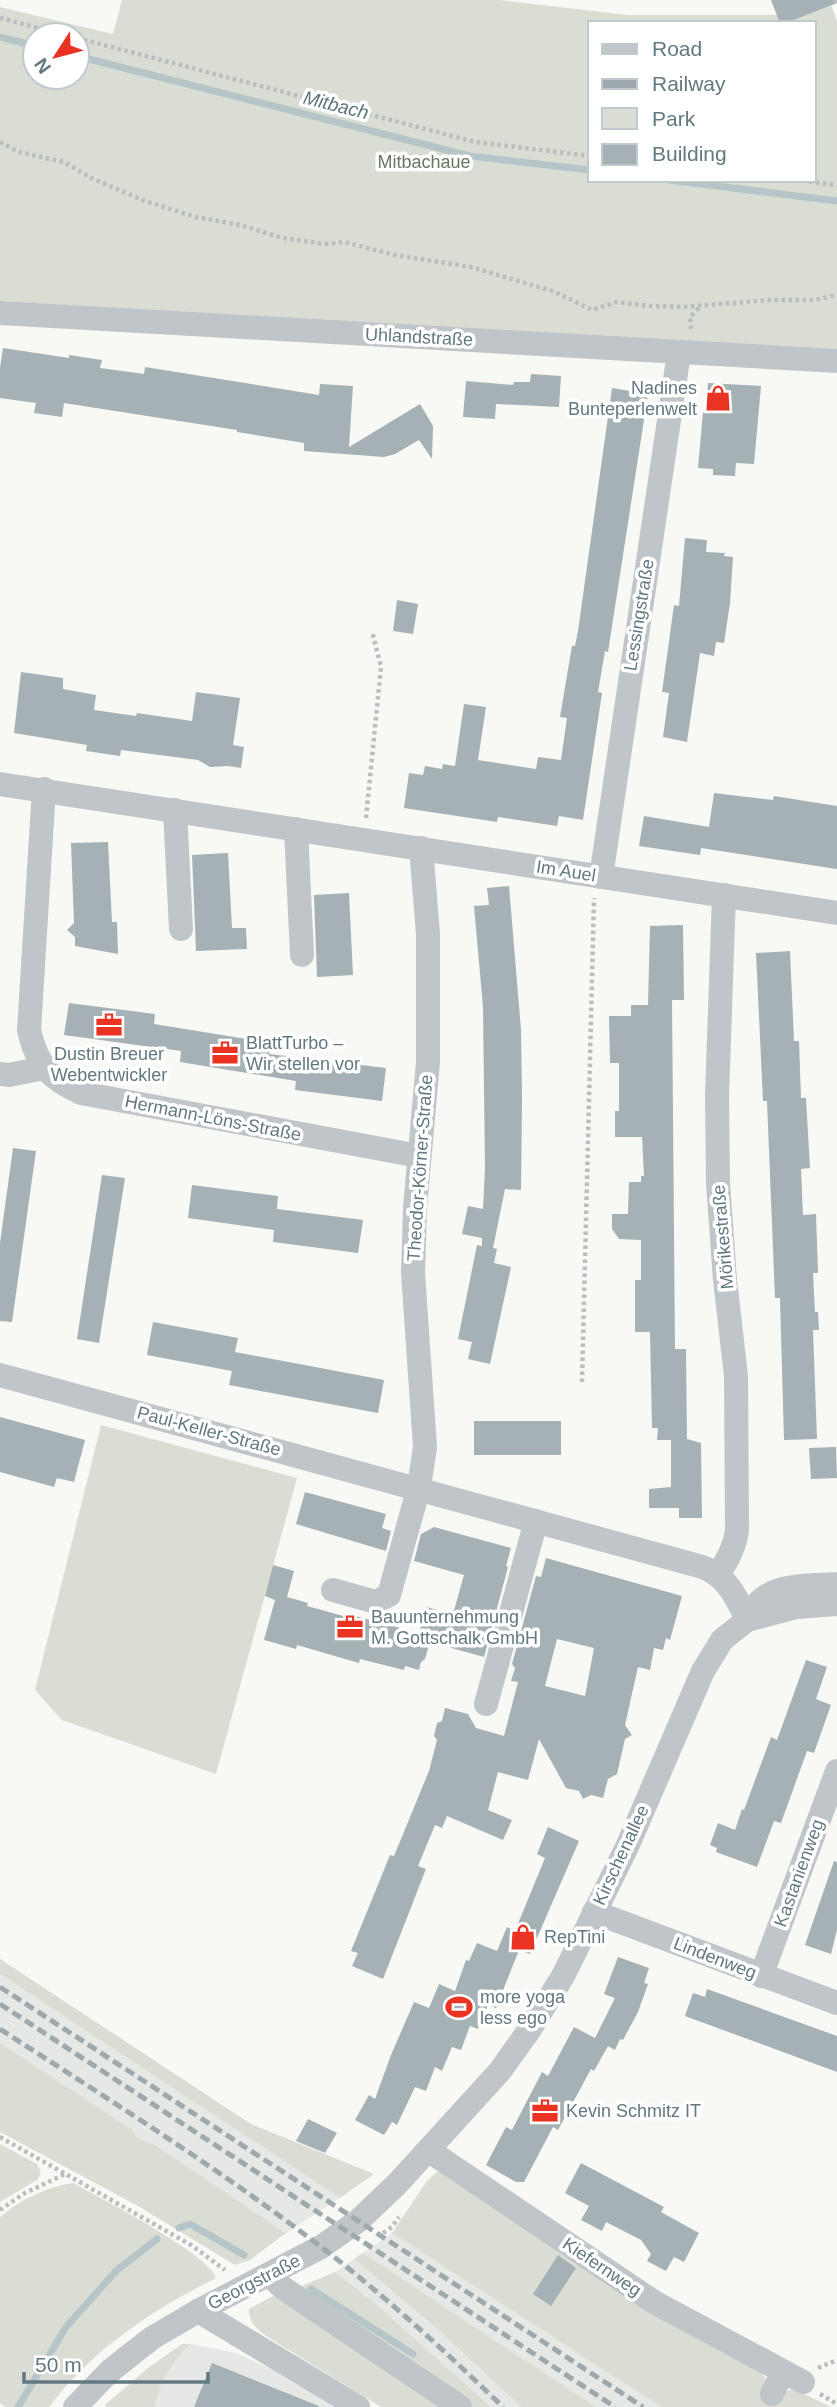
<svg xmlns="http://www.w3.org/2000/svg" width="837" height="2407" viewBox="0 0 837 2407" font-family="Helvetica,sans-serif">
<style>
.built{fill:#e6e8e6}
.green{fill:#d9ddd4;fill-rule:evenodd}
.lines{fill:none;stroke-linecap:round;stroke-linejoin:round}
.stream{stroke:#b6c6c8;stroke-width:7}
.building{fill:#a5b1b5;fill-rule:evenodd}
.path{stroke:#b9bec0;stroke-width:4.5;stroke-dasharray:3.5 3.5;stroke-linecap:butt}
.minor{stroke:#bfc5c8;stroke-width:24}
.rail{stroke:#9ea9ad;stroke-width:5;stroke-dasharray:10 5;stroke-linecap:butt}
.labels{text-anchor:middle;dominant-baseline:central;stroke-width:7;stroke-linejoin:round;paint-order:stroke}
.park-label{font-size:18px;fill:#697961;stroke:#fff}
.street-label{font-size:18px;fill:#627981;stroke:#fff}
.poi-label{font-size:18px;fill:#627981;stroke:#fff;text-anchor:start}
.water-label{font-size:19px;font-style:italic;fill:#5d787c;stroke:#fff}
</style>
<rect width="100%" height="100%" fill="#f8f8f5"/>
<!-- built -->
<g class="built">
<polygon points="0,1974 340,2198 286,2233 155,2145 137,2138 133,2130 0,2043"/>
<polygon points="392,2233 661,2407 596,2407 363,2253"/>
<polygon points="354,2259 441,2332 521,2407 491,2407 375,2303 335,2272"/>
<polygon points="191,2344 236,2353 275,2371 335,2407 155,2407 159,2387 173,2361"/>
</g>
<!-- green -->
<g class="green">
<path d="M122 0H500L627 15H777L780 23H590V180H814V23H786L831 5 837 21V353L0 301V7L113 34ZM35 35H77V77H35Z"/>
<polygon points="101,1425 297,1478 216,1774 62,1720 35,1690"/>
<polygon points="0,1959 251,2124 374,2174 340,2198 0,1974"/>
<polygon points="0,2043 133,2130 137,2138 155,2145 286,2233 250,2260 235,2265 138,2206 0,2132"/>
<polygon points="0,2144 37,2164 41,2173 37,2180 0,2202"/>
<polygon points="438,2171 762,2373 767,2382 780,2393 794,2389 831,2407 661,2407 392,2233 427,2181"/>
<path d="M73 2183C97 2196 212 2256 216 2278 152 2310 93 2349 49 2407H5L0 2403V2217C20 2200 46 2187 73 2183Z"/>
<polygon points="363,2253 596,2407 521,2407 441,2332 354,2259"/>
<polygon points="335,2272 375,2303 491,2407 471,2407 299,2287"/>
<path d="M273 2296 447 2407H381L271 2339C259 2331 249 2325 249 2309Z"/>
<path d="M182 2344H191C170 2364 161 2379 155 2407H107L105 2405 148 2368Z"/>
</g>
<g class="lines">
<!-- stream -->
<g class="stream">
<polyline points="0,37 35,46"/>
<polyline points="77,56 470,156 590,170"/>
<polyline points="669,180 837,201"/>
<polyline points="179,2228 190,2224 244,2255"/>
<polyline points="311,2289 413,2354"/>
<polyline points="18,2407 66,2327 117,2270 157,2239"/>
</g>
</g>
<!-- building -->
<g class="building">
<polygon points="771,0 837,0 837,3 786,23 780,23"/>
<polygon points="3,348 69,358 69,355 102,360 100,368 144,374 145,367 319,395 320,384 353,386 349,447 420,404 433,426 432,459 419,440 395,454 384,457 304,451 304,443 237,432 237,430 64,403 62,417 34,413 36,403 0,398 0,368"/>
<polygon points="531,374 561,376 559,407 496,404 495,419 463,417 466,381 513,385 514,382 530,382"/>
<polygon points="708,383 761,386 754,464 736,463 735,476 713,475 713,469 698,468 703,412 706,412"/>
<polygon points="612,388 648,394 608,652 605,651 598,692 602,693 583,820 559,816 557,826 498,817 497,822 404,808 409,773 423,775 425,766 442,769 443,764 455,766 464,704 486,707 478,760 536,769 538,757 561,760 567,718 560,717 572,646 575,646 578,631"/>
<polygon points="685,538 707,540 706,552 725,553 724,556 733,557 730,603 724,643 716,642 714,656 700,653 687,742 663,737 669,693 662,692 674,605 679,606"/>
<polygon points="397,600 418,604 413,634 393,631"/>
<polygon points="21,672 63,678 63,689 96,695 94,710 136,716 137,713 192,721 196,692 240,698 233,745 244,747 241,768 228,766 210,767 198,760 121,750 120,756 86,751 87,745 14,733"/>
<polygon points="714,793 773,800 774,796 837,806 837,869 701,848 700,855 639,846 644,816 709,827"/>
<polygon points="108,842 112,922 117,922 118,954 75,946 75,937 67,930 74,923 71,843"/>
<polygon points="228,853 232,928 246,928 247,949 196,951 192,855"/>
<polygon points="509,886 521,1030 522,1098 521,1190 505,1189 493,1248 497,1249 494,1263 511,1267 490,1364 468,1359 472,1342 458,1339 477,1245 482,1246 482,1238 462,1234 468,1206 483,1209 485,1168 483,1007 474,906 489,905 487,888"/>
<polygon points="349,893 353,975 317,977 314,895"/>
<polygon points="683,925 684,1000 672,1000 675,1349 686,1349 687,1439 701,1443 702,1518 679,1518 679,1508 649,1508 649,1489 671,1487 671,1440 657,1440 658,1428 652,1428 650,1332 635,1332 635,1280 641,1280 641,1240 619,1239 612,1229 612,1214 628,1214 629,1182 641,1182 641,1176 644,1176 642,1137 615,1137 615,1111 619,1111 619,1063 610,1063 609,1016 631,1016 631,1005 648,1005 650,926"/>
<polygon points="790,951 794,1041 799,1041 801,1098 806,1098 810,1168 801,1169 803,1215 816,1214 818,1273 813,1273 815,1312 818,1312 819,1330 813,1330 817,1439 784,1440 780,1298 775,1298 767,1101 763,1101 756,953"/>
<polygon points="69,1003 155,1014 154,1024 271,1043 269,1054 386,1068 382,1101 295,1090 296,1081 180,1062 181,1051 64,1035"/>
<polygon points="13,1148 36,1151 12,1322 0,1321 0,1243"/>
<polygon points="102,1175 125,1178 99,1343 77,1339"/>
<polygon points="192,1185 278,1196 277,1209 363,1220 358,1253 273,1242 274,1230 188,1218"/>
<polygon points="153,1322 238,1338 235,1352 384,1380 378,1413 229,1385 232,1371 147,1355"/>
<polygon points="0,1417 85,1440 74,1482 57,1478 54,1487 0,1472"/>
<rect x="474" y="1421" width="87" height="34"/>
<polygon points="836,1447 837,1478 811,1479 809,1448"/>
<polygon points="305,1492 386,1514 382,1528 391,1531 386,1551 296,1524"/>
<polygon points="434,1527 511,1548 506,1566 508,1567 484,1657 430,1642 425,1659 421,1662 419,1670 405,1666 404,1670 360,1659 359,1663 297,1645 296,1649 264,1640 275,1600 265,1596 273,1565 294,1571 287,1597 308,1603 307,1606 347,1617 348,1614 419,1633 426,1607 453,1614 464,1575 414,1561 421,1534"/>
<path d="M546 1558 682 1596 670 1640 666 1638 663 1650 654 1648 650 1670 638 1667 625 1725 632 1735 625 1739 617 1774 608 1779 603 1798 591 1795 583 1799 579 1791 566 1788 539 1739 528 1780 498 1772 488 1810 512 1820 503 1840 447 1816 442 1828 435 1825 418 1866 426 1869 383 1979 352 1966 358 1953 351 1951 390 1855 394 1856 429 1771 437 1740 434 1736 437 1723 442 1721 445 1708 468 1714 476 1728 504 1736 518 1682 511 1681 515 1668 512 1664 536 1576 541 1577ZM557 1639 594 1648 585 1696 545 1686Z"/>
<polygon points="806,1660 827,1667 816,1699 831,1705 814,1753 807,1751 781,1823 774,1821 757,1867 716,1852 717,1848 710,1845 718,1823 735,1830 742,1809 744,1810 771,1737 777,1740"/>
<polygon points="548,1827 579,1841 530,1954 519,1950 496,2008 488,2005 478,2029 470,2026 461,2050 452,2047 442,2071 435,2067 426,2091 415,2087 397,2125 392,2122 384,2135 355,2120 369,2095 375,2099 391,2055 414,2002 429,2008 439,1984 455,1991 466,1960 469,1961 477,1943 497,1951 507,1927 515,1931 545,1858 537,1854"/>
<polygon points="834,1861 837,1862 837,1930 831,1954 805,1945"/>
<polygon points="618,1957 649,1968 644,1983 648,1984 638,2012 623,2040 620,2039 615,2050 608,2046 594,2071 591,2069 558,2130 553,2127 524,2182 516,2182 486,2165 506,2127 512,2130 542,2072 548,2076 574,2027 595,2038 615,1998 604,1994"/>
<polygon points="707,1989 837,2036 837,2072 685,2016 693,1993 705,1997"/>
<polygon points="308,2119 337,2133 325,2153 296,2141"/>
<polygon points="581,2163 664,2207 661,2212 699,2233 684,2262 674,2257 666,2271 647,2261 651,2254 641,2240 606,2222 602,2231 581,2220 589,2206 565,2193"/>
<polygon points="558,2255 576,2268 551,2306 533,2294"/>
<polygon points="212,2363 319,2406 319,2407 194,2407"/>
</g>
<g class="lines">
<!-- path -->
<g class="path">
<polyline points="835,0 837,5"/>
<polyline points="0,18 66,35"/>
<polyline points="77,38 475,142 590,156"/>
<polyline points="0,142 19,152 64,162 91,178 145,201 196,217 240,225 283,238 324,244 344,242 395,255 471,267 555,292 592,310 617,302 650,306 683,307 770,300 814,300 837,295"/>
<polyline points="795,180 837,185"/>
<polyline points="691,329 690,317 700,307"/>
<polyline points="366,818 381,667 372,631"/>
<polyline points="582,1382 594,898"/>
<polyline points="0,2137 191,2245 225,2270"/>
<polyline points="0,2210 23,2194 67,2173"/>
<polyline points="383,2233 392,2227 399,2217"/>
<polyline points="818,2368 837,2360"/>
<polyline points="820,2394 837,2404"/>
</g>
<!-- minor -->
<g class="minor">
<polyline points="0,313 837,361"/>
<polyline points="0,784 837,913"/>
<path d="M44 789 29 1030C37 1065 49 1078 81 1093L419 1156"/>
<polyline points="175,810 181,929"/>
<polyline points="296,829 302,955"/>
<polyline points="601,877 679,353"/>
<polyline points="0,1074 9,1075 44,1068"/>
<path d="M0 1375 699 1566C726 1574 736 1596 747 1620"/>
<path d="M718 1574C728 1560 735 1547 737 1530L736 1376 725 1280 718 1183 717 1096 724 895"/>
<polyline points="333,1590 376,1602 389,1595 419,1487 425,1447 413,1273 415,1208 428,1062 428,934 421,848"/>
<path d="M747 1620C751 1613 755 1606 760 1601 779 1583 813 1586 837 1584"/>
<polyline points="486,1704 536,1521"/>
<polyline points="594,1912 837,2003"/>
<polyline points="761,1976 837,1771"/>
<polyline points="428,2150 654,2302 803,2382"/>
<polyline points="269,2275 283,2288 460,2407"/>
<polyline points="198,2311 358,2407"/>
<polyline points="772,2394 783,2372"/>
<polyline points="75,2407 110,2371 152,2338 198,2311 321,2247 358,2221 397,2184 500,2071 530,2029 563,1976 627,1847 703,1671 722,1640 747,1620 797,1607 837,1604"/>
</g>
<!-- rail -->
<g class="rail">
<polyline points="0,1987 643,2407"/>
<polyline points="0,2004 615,2407"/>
<path d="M0 2029C108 2099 218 2168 320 2246 384 2295 445 2351 503 2407"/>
</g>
</g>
<!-- icons -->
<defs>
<g id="shop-bare" transform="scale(2.1)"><path d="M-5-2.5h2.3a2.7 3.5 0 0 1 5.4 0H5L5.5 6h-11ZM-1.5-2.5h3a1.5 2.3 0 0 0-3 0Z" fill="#ea3323" stroke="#fff" stroke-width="2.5" paint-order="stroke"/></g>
<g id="office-bare" transform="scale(2.1)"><path d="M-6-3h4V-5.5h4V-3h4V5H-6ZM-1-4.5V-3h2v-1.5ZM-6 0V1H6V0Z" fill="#ea3323" stroke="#fff" stroke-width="2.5" paint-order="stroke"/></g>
<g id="stadium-bare" transform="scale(2.1)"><path d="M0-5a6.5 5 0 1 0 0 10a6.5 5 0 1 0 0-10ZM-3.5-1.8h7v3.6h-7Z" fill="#ea3323" stroke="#fff" stroke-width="2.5" paint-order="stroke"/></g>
</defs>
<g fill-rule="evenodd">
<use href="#shop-bare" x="718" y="398"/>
<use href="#office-bare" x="109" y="1025"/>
<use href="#office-bare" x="225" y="1053"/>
<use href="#office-bare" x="350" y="1627"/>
<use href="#shop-bare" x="523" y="1937"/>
<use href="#stadium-bare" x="459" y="2007"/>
<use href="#office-bare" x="545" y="2111"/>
</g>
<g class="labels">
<!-- park labels -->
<g class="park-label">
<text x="424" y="162">Mitbachaue</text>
</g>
<!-- street labels -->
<g class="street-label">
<text transform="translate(419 337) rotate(3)">Uhlandstraße</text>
<text transform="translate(639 615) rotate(-81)">Lessingstraße</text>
<text transform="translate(566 871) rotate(9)">Im Auel</text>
<text transform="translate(213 1118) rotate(11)">Hermann-Löns-Straße</text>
<text transform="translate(420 1168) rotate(-86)">Theodor-Körner-Straße</text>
<text transform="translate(723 1237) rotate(-95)">Mörikestraße</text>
<text transform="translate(209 1431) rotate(15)">Paul-Keller-Straße</text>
<text transform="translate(621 1855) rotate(-65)">Kirschenallee</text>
<text transform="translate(799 1873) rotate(-70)">Kastanienweg</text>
<text transform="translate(715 1958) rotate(21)">Lindenweg</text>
<text transform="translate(602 2267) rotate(34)">Kiefernweg</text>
<text transform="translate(254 2282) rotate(-27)">Georgstraße</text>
</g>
<!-- poi labels -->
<g class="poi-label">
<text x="697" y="388" text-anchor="end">Nadines<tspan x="697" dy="21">Bunteperlenwelt</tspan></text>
<text x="246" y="1043">BlattTurbo –<tspan x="246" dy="21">Wir stellen vor</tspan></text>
<text x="109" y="1054" text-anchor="middle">Dustin Breuer<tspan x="109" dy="21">Webentwickler</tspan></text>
<text x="371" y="1617">Bauunternehmung<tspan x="371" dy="21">M. Gottschalk GmbH</tspan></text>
<text x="544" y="1937">RepTini</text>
<text x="480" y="1997">more yoga<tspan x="480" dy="21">less ego</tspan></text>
<text x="566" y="2111">Kevin Schmitz IT</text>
</g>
<!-- water labels -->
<g class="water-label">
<text transform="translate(336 105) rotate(14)">Mitbach</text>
</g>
</g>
<!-- legend -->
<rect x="588" y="21" width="228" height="161" fill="#ffffff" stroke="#c0c9cd" stroke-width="2"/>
<rect x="602" y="44" width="35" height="10" fill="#bfc5c8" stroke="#c0c9cd" stroke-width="2"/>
<text x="652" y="56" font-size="21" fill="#627981">Road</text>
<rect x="602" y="79" width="35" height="10" fill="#9ea9ad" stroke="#c0c9cd" stroke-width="2"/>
<text x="652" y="91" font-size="21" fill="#627981">Railway</text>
<rect x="602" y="108" width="35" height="21" fill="#d9ddd4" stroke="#c0c9cd" stroke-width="2"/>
<text x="652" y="126" font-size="21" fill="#627981">Park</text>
<rect x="602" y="144" width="35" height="21" fill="#a5b1b5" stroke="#c0c9cd" stroke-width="2"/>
<text x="652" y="161" font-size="21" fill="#627981">Building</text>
<!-- north arrow -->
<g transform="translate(56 56) rotate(234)"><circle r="33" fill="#ffffff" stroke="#c0c9cd" stroke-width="2"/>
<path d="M0-5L12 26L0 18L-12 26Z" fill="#ea3323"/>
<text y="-10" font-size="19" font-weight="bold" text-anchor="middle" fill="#627981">N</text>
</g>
<!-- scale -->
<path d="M24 2372v10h184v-10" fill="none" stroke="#627981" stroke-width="3.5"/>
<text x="35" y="2372" font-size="21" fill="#627981" stroke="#ffffff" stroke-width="5" paint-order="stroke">50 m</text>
</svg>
